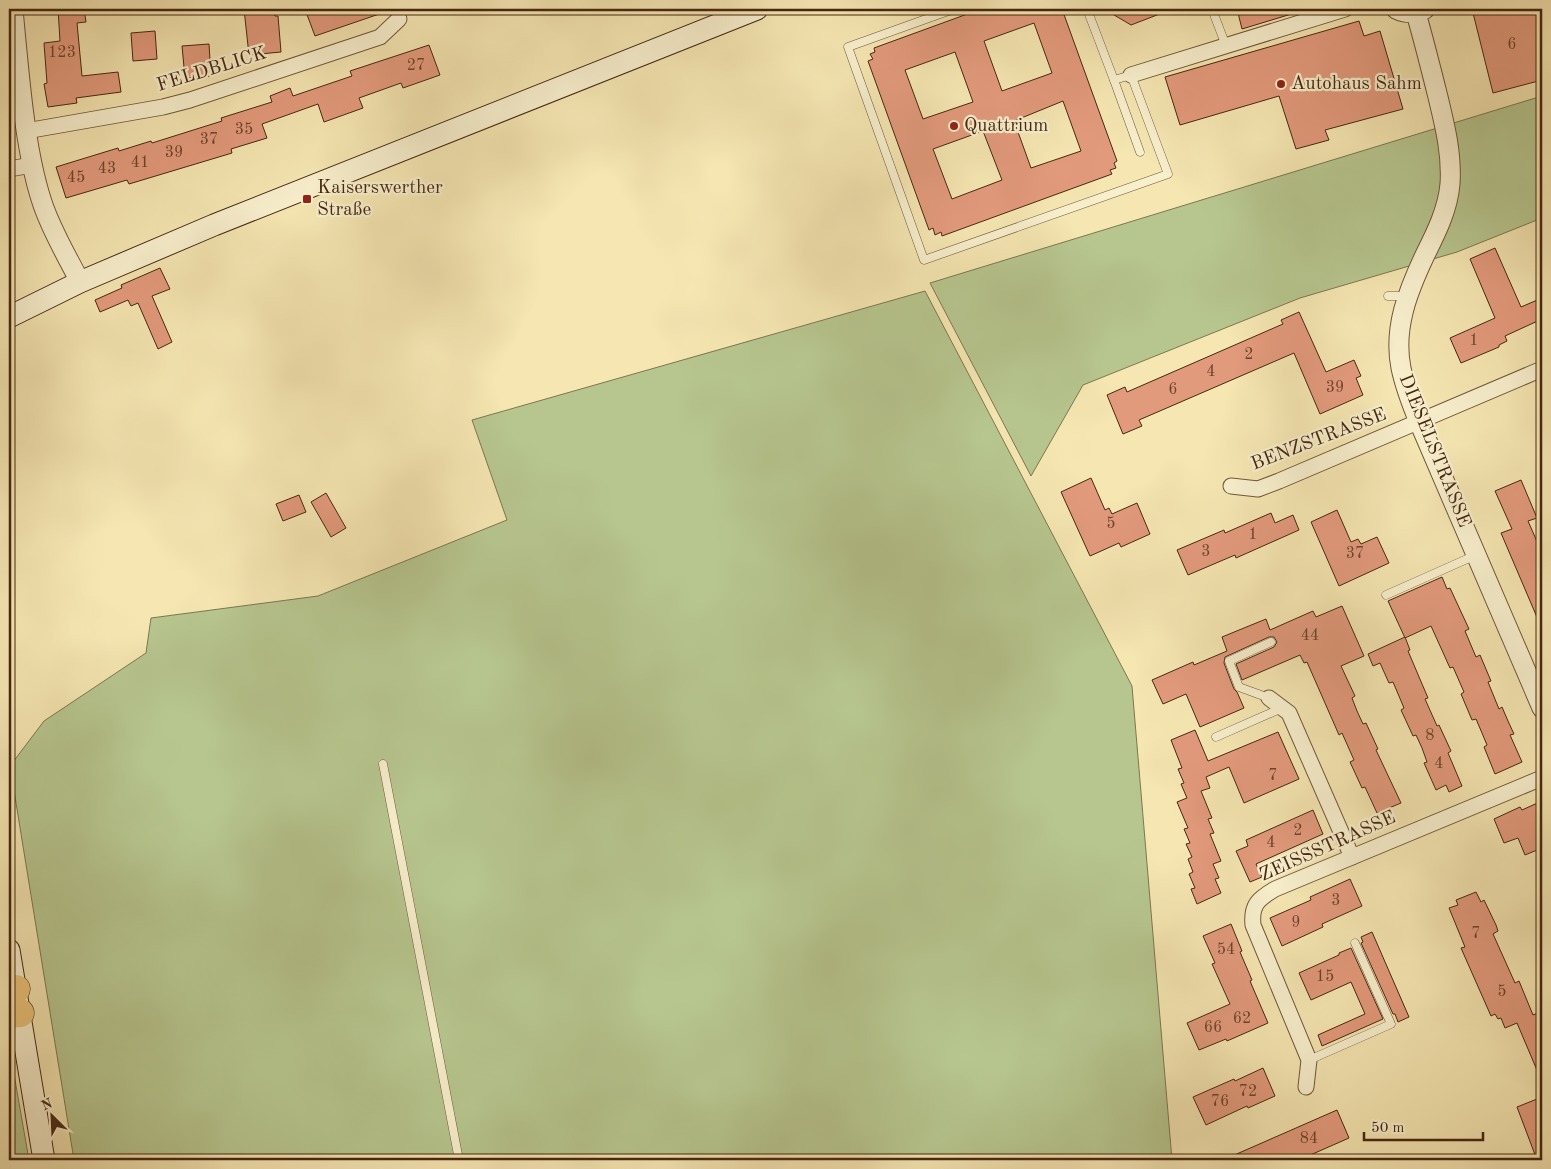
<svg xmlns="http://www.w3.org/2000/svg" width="1551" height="1169" viewBox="0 0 1551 1169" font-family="'Old Standard TT',serif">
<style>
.green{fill:#b7c68f;stroke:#7e7650}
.building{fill:#e29a7c;stroke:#462712;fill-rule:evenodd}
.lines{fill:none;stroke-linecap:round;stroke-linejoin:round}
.service-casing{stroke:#72573a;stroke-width:9}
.minor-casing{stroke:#72573a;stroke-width:17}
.tertiary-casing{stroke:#72573a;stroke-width:21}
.secondary-casing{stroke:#462712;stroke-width:23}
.motorway-casing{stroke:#462712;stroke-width:29}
.service{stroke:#f8efcd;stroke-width:8}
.minor{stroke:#f8efcd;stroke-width:15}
.tertiary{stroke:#f8efcd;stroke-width:19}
.secondary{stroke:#f8efcd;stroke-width:21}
.motorway{stroke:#eac379;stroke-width:28}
.poi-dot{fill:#8f2418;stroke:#f8efcd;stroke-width:2}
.labels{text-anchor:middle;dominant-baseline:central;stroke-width:4.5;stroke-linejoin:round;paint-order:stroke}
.number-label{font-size:16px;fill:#6d442c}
.street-label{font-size:19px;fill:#462712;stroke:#f8efcd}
.poi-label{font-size:19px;fill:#462712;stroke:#f8efcd;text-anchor:start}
</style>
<rect width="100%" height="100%" fill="#f5e6b2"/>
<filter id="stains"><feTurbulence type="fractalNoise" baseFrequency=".004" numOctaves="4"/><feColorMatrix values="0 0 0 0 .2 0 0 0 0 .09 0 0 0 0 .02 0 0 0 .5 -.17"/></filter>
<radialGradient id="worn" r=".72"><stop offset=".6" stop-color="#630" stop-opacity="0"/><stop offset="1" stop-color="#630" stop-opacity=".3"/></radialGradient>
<!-- green -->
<g class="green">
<polygon points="1542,96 1542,218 1457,252 1300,298 1083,385 1031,476 930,283"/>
<polygon points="925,291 1132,686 1172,1160 74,1160 10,766 44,721 146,653 151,618 318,596 507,520 472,420"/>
<polygon points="9,1052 11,1057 29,1160 9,1160"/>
</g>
<!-- building -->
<g class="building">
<polygon points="58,9 84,9 86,22 77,23 82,76 118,72 121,92 76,98 77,103 48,107 44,84 47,83 44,43 60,41"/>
<polygon points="244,9 274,9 275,16 278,16 281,52 249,55"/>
<polygon points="315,9 388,9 388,11 315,36 306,12"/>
<path d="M981 9H1062L1117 161 1114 163 1116 168 1110 170 1112 174 942 236 941 232 935 235 933 228 929 230 868 61 873 59 870 54 875 52 874 48ZM1034 23 1052 73 1002 91 984 41ZM955 52 973 102 923 119 905 70ZM1063 101 1081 151 1031 168 1014 121ZM983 131 1002 180 952 199 933 149Z"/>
<polygon points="1104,9 1170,9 1170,10 1131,25"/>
<polygon points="1237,9 1298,9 1298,12 1242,29"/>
<polygon points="1472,9 1542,9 1542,80 1493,93"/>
<polygon points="1359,21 1364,36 1380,31 1403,109 1325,130 1329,140 1296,149 1279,96 1180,125 1165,77"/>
<polygon points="155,31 157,59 133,61 131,33"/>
<polygon points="209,44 211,76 185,78 182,46"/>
<polygon points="429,45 440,75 403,88 401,83 359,98 363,108 324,122 318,104 262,124 267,138 231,149 232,153 129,184 127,180 66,198 56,167 118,148 119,151 151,141 152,143 222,121 221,118 272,102 270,96 290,88 293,96 352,76 350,71"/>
<polygon points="1495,248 1521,307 1542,298 1542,319 1505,336 1507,341 1499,345 1499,347 1461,363 1450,338 1495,318 1470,259"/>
<polygon points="160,268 170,289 152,296 172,342 158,349 138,303 131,306 128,300 100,312 95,300 122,288 121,285"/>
<polygon points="1299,312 1326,372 1354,360 1361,376 1356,378 1363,395 1320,414 1294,353 1139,420 1142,426 1123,434 1107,395 1125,387 1127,392 1283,324 1281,320"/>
<polygon points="1091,478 1105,510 1109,508 1112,514 1137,503 1150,534 1121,547 1119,543 1090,556 1061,492"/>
<polygon points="1521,480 1537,518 1528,521 1542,553 1542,629 1501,533 1512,529 1495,491"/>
<polygon points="326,493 346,528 331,537 311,502"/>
<polygon points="299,495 306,512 283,521 276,504"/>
<polygon points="1337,510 1351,542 1358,539 1361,544 1377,537 1389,563 1339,586 1311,522"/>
<polygon points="1271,513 1275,523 1293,515 1299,530 1236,558 1235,555 1188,575 1177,550 1224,530 1225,533"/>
<polygon points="1442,577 1447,589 1450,588 1469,629 1465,631 1476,657 1480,655 1491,681 1488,682 1499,709 1502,707 1508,721 1514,734 1510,735 1522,762 1495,774 1484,747 1487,745 1482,733 1476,719 1472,720 1461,694 1464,692 1453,667 1450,668 1431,626 1405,638 1388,601"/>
<polygon points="1342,606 1364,656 1341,666 1355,696 1352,698 1357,711 1363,724 1366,723 1378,749 1376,750 1401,803 1377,813 1365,787 1362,788 1350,762 1354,760 1342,733 1339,735 1307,662 1304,663 1300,655 1242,680 1236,664 1274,647 1277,642 1274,637 1269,637 1225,657 1224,663 1234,689 1237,692 1244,708 1200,727 1186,694 1163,704 1152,680 1193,662 1194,665 1227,651 1222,637 1266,619 1270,630 1313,611 1316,617"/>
<polygon points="1405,637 1410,650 1408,651 1428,698 1425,699 1437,726 1439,725 1451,751 1448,753 1462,786 1449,792 1446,785 1436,790 1424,763 1427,762 1422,748 1416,735 1413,736 1401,710 1404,708 1393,682 1389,683 1380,663 1373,666 1368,654"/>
<polygon points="1195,730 1208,761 1278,732 1299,779 1244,803 1229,767 1206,777 1210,788 1201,791 1212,818 1208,819 1214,833 1210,834 1221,861 1213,864 1219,878 1215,879 1221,893 1197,904 1191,889 1195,888 1189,874 1193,872 1188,859 1192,857 1186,844 1190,843 1184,829 1188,828 1177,802 1187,798 1181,784 1184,783 1178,769 1182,768 1171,740"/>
<polygon points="1542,801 1542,848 1525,855 1518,838 1504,843 1494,819 1520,807 1522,810"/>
<polygon points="1313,810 1323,834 1256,864 1262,877 1250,882 1236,851 1248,846 1246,840"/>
<polygon points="1350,879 1362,906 1322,924 1323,927 1282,946 1270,918 1311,900 1310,897"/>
<polygon points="1476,892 1481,902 1484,900 1496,925 1498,931 1493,934 1515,983 1519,981 1533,1015 1542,1011 1542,1082 1517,1023 1505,1028 1501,1018 1498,1019 1495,1014 1491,1016 1461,948 1465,947 1449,908 1458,905 1456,900"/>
<polygon points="1231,924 1242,951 1240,952 1252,980 1250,981 1268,1023 1227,1041 1226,1039 1199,1050 1187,1023 1230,1004 1212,964 1215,963 1203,936"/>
<polygon points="1372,932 1409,1017 1398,1022 1395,1014 1393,1014 1361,943 1363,942 1361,937"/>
<polygon points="1351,948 1383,1019 1322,1046 1318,1035 1365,1014 1351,982 1311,1000 1299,973 1339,955 1339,953"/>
<polygon points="1263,1068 1275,1096 1248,1108 1247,1106 1206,1125 1193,1097 1234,1079 1235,1081"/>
<polygon points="1542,1097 1542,1160 1537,1160 1517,1107"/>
<polygon points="1337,1110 1349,1138 1299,1160 1223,1160"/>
</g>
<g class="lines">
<!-- service casing -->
<g class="service-casing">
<g id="service">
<polyline points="954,9 848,47 924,260 1168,174 1131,75 1114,80 1087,9"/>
<polyline points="1212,9 1226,46"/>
<polyline points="1114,80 1140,152"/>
<polyline points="1388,296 1407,296"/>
<polyline points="1386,595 1476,555"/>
<polyline points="1269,698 1239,687 1229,661 1271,642"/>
<polyline points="1216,737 1282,708"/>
<polyline points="383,764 459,1160"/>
<polyline points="1309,1060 1391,1024 1355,943"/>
</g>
</g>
<!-- minor casing -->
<g class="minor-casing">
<g id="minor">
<polyline points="1131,75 1345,9"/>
<polyline points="26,131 163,107 190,100 380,37 399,19"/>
<polyline points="9,169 32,165"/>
<polyline points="1231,486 1258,489 1279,481 1542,369"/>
<polyline points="1269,698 1289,713 1352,857"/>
<path d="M1306 1087 1309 1060 1253 925C1251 905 1258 899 1275 889L1542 778"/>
</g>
</g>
<!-- tertiary casing -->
<g class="tertiary-casing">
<g id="tertiary">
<path d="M13 9C16 42 19 75 23 108 27 140 32 172 42 202 51 230 67 256 80 282"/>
<path d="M1396 9C1406 14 1414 14 1425 9"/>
<path d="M1416 13C1424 41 1431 69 1438 97 1445 126 1452 154 1450 184 1448 209 1436 233 1425 255 1408 291 1393 328 1401 368 1405 387 1412 405 1419 422L1542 708"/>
</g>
</g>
<!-- secondary casing -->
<g class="secondary-casing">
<g id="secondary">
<polyline points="9,317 80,282 214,225 757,9"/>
<polyline points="9,950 44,1160"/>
</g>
</g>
<!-- motorway casing -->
<g class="motorway-casing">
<g id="motorway">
<polyline points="9,990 16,989"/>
<polyline points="9,1014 20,1013"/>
</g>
</g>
<!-- service -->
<use href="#service" class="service"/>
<!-- minor -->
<use href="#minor" class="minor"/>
<!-- tertiary -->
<use href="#tertiary" class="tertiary"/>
<!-- secondary -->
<use href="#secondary" class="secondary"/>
<!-- motorway -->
<use href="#motorway" class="motorway"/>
</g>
<!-- markers -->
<g class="poi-dot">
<circle cx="1281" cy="84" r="5"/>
<circle cx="954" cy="126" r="5"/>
<rect x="302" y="194" width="10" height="10" rx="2.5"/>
</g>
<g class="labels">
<!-- number labels -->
<g class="number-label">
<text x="1512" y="45">6</text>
<text x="62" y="53">123</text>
<text x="416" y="66">27</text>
<text x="244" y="130">35</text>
<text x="209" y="140">37</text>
<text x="174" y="153">39</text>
<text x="140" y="163">41</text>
<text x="107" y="169">43</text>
<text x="76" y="178">45</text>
<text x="1474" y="341">1</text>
<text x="1249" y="355">2</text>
<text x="1211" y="372">4</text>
<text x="1335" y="388">39</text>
<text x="1173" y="390">6</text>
<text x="1111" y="524">5</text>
<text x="1253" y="535">1</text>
<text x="1206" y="552">3</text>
<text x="1355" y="554">37</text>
<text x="1310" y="636">44</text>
<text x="1430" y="736">8</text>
<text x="1439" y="764">4</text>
<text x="1273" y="776">7</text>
<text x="1298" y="831">2</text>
<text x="1271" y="843">4</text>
<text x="1336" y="901">3</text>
<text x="1296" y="923">9</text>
<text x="1476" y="934">7</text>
<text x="1226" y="950">54</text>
<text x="1325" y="977">15</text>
<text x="1502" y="992">5</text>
<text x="1242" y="1019">62</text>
<text x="1213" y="1028">66</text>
<text x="1248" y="1092">72</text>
<text x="1220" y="1102">76</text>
<text x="1309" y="1139">84</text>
</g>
<!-- street labels -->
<g class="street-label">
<text transform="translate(212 70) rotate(-17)">FELDBLICK</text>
<text transform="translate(1319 440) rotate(-21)">BENZSTRASSE</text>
<text transform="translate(1434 451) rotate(68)">DIESELSTRASSE</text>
<text transform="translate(1328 847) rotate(-24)">ZEISSSTRASSE</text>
</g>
<!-- poi labels -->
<g class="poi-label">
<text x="1291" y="84">Autohaus Sahm</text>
<text x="964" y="126">Quattrium</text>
<text x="317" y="188">Kaiserswerther<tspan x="317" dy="22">Straße</tspan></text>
</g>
</g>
<!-- margin -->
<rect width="1551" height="1169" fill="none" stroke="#f5e6b2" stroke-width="30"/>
<rect x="10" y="10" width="1531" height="1149" fill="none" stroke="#462712" stroke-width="2.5"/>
<rect x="15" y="15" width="1521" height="1139" fill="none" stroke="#462712"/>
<!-- north arrow -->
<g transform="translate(52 1116) rotate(336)" stroke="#f8efcd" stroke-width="4" paint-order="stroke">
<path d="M0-4L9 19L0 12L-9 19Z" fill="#462712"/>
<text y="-8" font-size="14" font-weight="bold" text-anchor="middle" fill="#462712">N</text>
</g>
<!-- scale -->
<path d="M1364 1132v8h119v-8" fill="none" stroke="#462712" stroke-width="2.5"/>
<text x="1371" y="1132" font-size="15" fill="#462712" stroke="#f8efcd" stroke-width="4" paint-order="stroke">50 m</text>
<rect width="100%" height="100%" filter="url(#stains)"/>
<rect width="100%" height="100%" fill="url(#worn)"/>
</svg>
